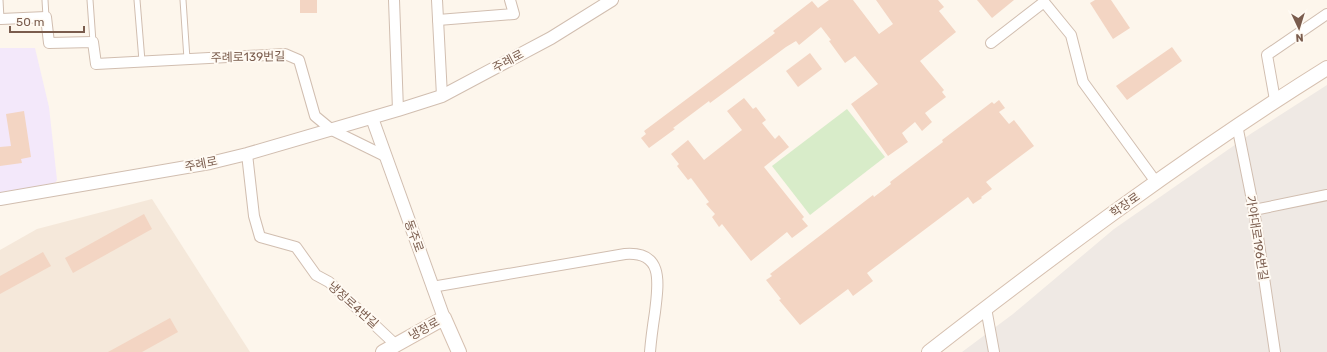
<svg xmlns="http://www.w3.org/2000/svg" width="1327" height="352" viewBox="0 0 1327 352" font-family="Rubik,'Noto Sans KR',sans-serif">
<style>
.residential{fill:#f5e8da}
.industrial{fill:#efe9e4}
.education{fill:#f3e8fa}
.green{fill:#d8ecc9}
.building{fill:#f3d5c3}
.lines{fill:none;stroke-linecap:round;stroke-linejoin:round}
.service-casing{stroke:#d1beb0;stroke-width:7}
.minor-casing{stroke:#d1beb0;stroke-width:12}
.tertiary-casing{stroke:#d1beb0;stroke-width:14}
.secondary-casing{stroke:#d6c0b0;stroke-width:16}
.service{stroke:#fff;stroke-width:5}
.minor{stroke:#fff;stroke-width:10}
.tertiary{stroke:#fff;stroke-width:12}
.secondary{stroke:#fff;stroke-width:14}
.labels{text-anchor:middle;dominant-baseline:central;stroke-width:4;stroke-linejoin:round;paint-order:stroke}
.street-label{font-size:12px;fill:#7a5c4d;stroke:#fffaf3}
</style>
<rect width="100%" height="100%" fill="#fdf6ec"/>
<!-- residential -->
<polygon class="residential" points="152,199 250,352 0,352 0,250 37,229"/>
<!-- industrial -->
<polygon class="industrial" points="1327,85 1327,352 962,352 1013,314 1114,229 1252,133"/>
<!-- education -->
<polygon class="education" points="0,48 35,48 49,107 57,180 51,189 0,197"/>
<!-- green -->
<polygon class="green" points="847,109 885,157 810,215 772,166"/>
<!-- building -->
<g class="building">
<rect x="300" y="0" width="17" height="13"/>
<polygon points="829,0 853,0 879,34 893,24 876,0 938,0 944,7 939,11 956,32 920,61 944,90 942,92 946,97 925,113 932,122 922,131 915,122 902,133 908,142 888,156 851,104 878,84 855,56 845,63 829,41 831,40 821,27 799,45 796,41 786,47 710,103 709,101 673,128 675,129 649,148 641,138 646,134 644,131 775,33 773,31 812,1 818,8"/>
<polygon points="977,0 1014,0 992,18"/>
<polygon points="1095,0 1111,0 1130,28 1113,39 1090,3"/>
<polygon points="1172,47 1182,61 1127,100 1116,86"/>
<polygon points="810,53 822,69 798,87 786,71"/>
<polygon points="744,98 753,109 756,107 766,120 762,123 775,139 779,135 789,147 764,167 804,217 802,219 808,226 792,238 787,232 751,261 722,224 719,227 712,217 715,214 706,204 709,202 691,178 688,180 677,166 679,164 671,154 688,140 704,160 742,130 727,111"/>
<polygon points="999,100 1005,108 999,112 1009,124 1014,120 1034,146 986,182 992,189 981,197 982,198 973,204 968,197 867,273 873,281 853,296 848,289 800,325 779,300 781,299 766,280 772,276 770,274 873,195 874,197 891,184 890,182 943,142 942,140 992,102 994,104"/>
<polygon points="24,111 31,157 21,159 22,163 0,166 0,147 11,146 6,114"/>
<polygon points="144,214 152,229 73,273 65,258"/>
<polygon points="43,252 51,266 0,294 0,276"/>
<polygon points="170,318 178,332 142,352 108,352"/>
</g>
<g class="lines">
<!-- service casing -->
<g class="service-casing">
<g id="service">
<polyline points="0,0 1,19"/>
<polyline points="45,0 46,17"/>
<polyline points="90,0 93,42"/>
<polyline points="137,0 142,61"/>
<polyline points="183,0 187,59"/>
</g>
</g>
<!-- minor casing -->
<g class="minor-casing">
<g id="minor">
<polyline points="394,0 398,110"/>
<polyline points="437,0 442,96"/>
<polyline points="1,19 46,17 49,43 93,42 96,64 285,54 299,60 315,116 332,130 385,156"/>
<polyline points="438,20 514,14 510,0"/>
<polyline points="991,43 1044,2 1071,35 1083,82 1156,182"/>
<polyline points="1275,100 1267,55 1327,14"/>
<polyline points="1237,125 1254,210 1275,352"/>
<polyline points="247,154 254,216 260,237 296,247 316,275 329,282 396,345"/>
<polyline points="1254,210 1327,195"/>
<path d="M432 287 625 254C665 251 658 285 655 312 653 325 651 339 650 352"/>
<polyline points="986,308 994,352"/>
</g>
</g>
<!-- tertiary casing -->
<g class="tertiary-casing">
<g id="tertiary">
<polyline points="372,118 444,318"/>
<polyline points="0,199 210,163 247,154 398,110 442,96 551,38 612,0"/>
</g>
</g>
<!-- secondary casing -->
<g class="secondary-casing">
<g id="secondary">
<polyline points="383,352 444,318 459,352"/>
<path d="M929 352C1058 252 1189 154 1327 68"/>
</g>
</g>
<!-- service -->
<use href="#service" class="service"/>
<!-- minor -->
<use href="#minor" class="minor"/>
<!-- tertiary -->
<use href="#tertiary" class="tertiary"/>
<!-- secondary -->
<use href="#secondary" class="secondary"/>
</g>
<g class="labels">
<!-- street labels -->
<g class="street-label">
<text transform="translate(248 57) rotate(-1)">주례로139번길</text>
<text transform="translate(508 61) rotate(-28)">주례로</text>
<text transform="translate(201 164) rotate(-11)">주례로</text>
<text transform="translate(1125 205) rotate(-35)">학장로</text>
<text transform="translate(414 236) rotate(70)">동주로</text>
<text transform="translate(1257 238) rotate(81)">가야대로196번길</text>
<text transform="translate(353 305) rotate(42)">냉정로4번길</text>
<text transform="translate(424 329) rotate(-29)">냉정로</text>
</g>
</g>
<!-- north arrow -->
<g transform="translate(1299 28) rotate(176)" stroke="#fffaf3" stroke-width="3" paint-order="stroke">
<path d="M0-3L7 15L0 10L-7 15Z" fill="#7a5c4d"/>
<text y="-6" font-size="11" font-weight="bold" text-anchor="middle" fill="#7a5c4d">N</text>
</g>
<!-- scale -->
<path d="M10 26v6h74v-6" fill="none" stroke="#7a5c4d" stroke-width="2"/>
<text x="16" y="26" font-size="12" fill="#7a5c4d" stroke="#fffaf3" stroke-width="3" paint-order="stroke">50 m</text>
</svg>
